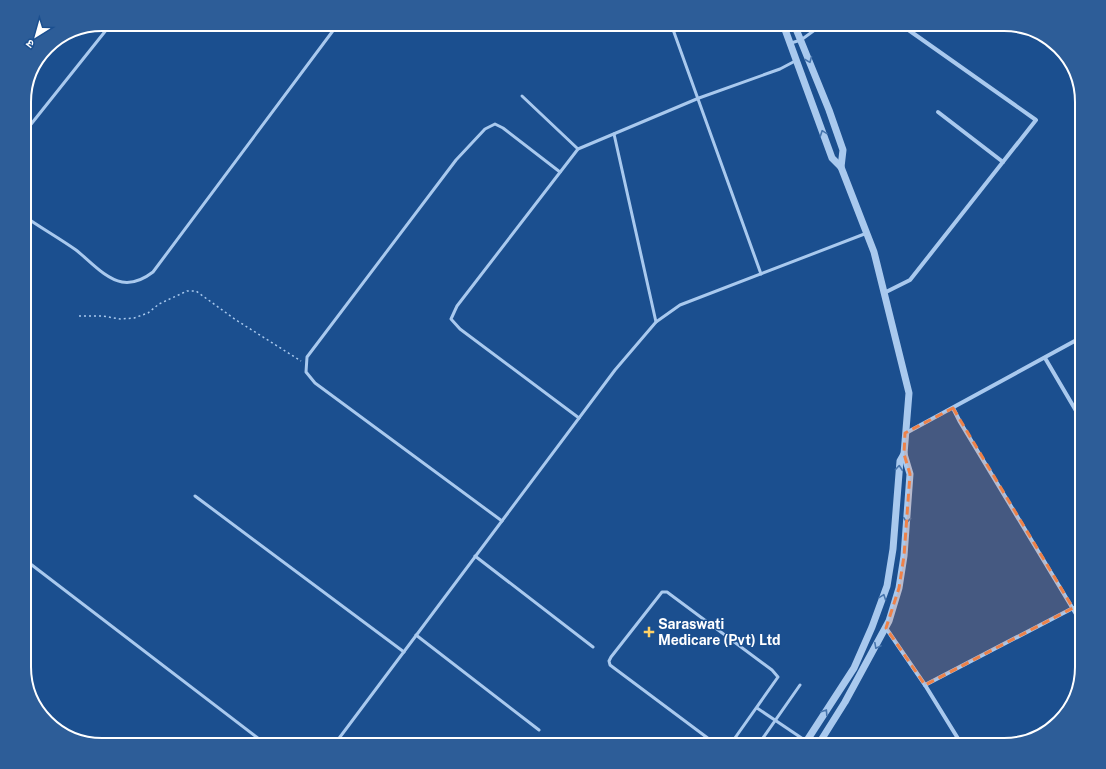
<svg xmlns="http://www.w3.org/2000/svg" width="1106" height="769" viewBox="0 0 1106 769" font-family="'Public Sans','Noto Sans Devanagari',sans-serif">
<style>
.lines{fill:none;stroke-linecap:round;stroke-linejoin:round}
.path{stroke:#a9c9ee;stroke-width:1.5;stroke-dasharray:2 3;stroke-linecap:butt}
.service{stroke:#a9c9ee;stroke-width:3}
.minor{stroke:#a9c9ee;stroke-width:4}
.tertiary{stroke:#a9c9ee;stroke-width:7}
.oneway{stroke:#4674ac}
.marked{fill:#ee8249;fill-opacity:0.2;stroke:#ee8249;stroke-width:3;stroke-dasharray:8 5;stroke-linejoin:round}
.poi-dot{fill:#ffd166;stroke:#1b4f8f;stroke-width:1.5}
.labels{text-anchor:middle;dominant-baseline:central;stroke-width:3;stroke-linejoin:round;paint-order:stroke}
.poi-label{font-size:14px;font-weight:bold;fill:#fff;stroke:#1b4f8f;text-anchor:start}
.rim{fill:none;stroke:#fff;stroke-width:2}
</style>
<rect width="100%" height="100%" fill="#1b4f8f"/>
<g class="lines">
<!-- path -->
<polyline class="path" points="79,316 103,316 120,319 134,318 148,313 159,304 187,291 196,291 236,320 301,361"/>
<!-- service -->
<g class="service">
<polyline points="671,24 761,274"/>
<polyline points="791,43 801,40 823,24"/>
<polyline points="522,96 578,149"/>
<polyline points="24,133 111,24"/>
<polyline points="614,134 656,322"/>
<path d="M24 216C41 228 59 238 76 250 89 260 105 279 122 282 134 284 144 279 153 272L338 24"/>
<polyline points="579,418 460,329 451,319 457,306 578,149 699,98 780,69 797,60"/>
<polyline points="195,496 404,652"/>
<polyline points="502,521 315,383 306,372 307,357 456,160 485,129 495,124 503,128 560,172"/>
<polyline points="475,556 593,647"/>
<polyline points="24,559 267,745"/>
<polyline points="416,635 539,730"/>
<polyline points="757,708 806,741"/>
<polyline points="735,739 744,745"/>
<polyline points="334,745 615,370 656,322 680,305 867,233"/>
<polyline points="717,745 610,665 609,661 611,657 662,592 667,592 772,670 778,677 730,745"/>
<polyline points="758,745 800,685"/>
</g>
<!-- minor -->
<g class="minor">
<polyline points="938,112 1003,162"/>
<polyline points="884,293 910,280 1036,120 900,24"/>
<polyline points="1045,358 1082,421"/>
<polyline points="953,408 960,422 1082,624"/>
<polyline points="906,433 1082,337"/>
<polyline points="886,628 925,685 962,745"/>
<polyline points="925,685 1073,608"/>
</g>
<!-- tertiary -->
<g class="tertiary">
<polyline points="783,24 832,158 841,167 874,252 909,393 904,454 910,474 904,556 899,588 889,621 845,702 818,745"/>
<polyline points="794,24 829,110 843,150 841,167"/>
<polyline points="804,745 854,668 872,627 887,586 893,549 900,461 904,454"/>
</g>
</g>
<!-- one-way arrows -->
<defs><path id="oneway-chevron" d="M-2-3.5L2.5 0L-2 3.5" fill="none" stroke-width="1.6" stroke-linecap="round" stroke-linejoin="round"/></defs>
<g class="oneway">
<use href="#oneway-chevron" transform="translate(809 60) rotate(68)"/>
<use href="#oneway-chevron" transform="translate(823 133) rotate(-110)"/>
<use href="#oneway-chevron" transform="translate(899 468) rotate(-85)"/>
<use href="#oneway-chevron" transform="translate(907 520) rotate(96)"/>
<use href="#oneway-chevron" transform="translate(883 597) rotate(-70)"/>
<use href="#oneway-chevron" transform="translate(877 646) rotate(118)"/>
<use href="#oneway-chevron" transform="translate(825 712) rotate(-57)"/>
</g>
<!-- marked area -->
<path class="marked" d="M953 408 1073 608 925 685 886 628 899 588 904 556 910 474 904 454 905 433Z"/>
<!-- markers -->
<path class="poi-dot" d="M647 626h4v4h4v4h-4v4h-4v-4h-4v-4h4z"/>
<g class="labels">
<!-- poi labels -->
<g class="poi-label">
<text x="658" y="624">Saraswati<tspan x="658" dy="16">Medicare (Pvt) Ltd</tspan></text>
</g>
</g>
<!-- crop -->
<path d="M0 0H1106V769H0ZM102 31H1004A71 71 0 0 1 1075 102V667A71 71 0 0 1 1004 738H102A71 71 0 0 1 31 667V102A71 71 0 0 1 102 31Z" fill="#2d5d98" fill-rule="evenodd"/>
<path class="rim" d="M102 31H1004A71 71 0 0 1 1075 102V667A71 71 0 0 1 1004 738H102A71 71 0 0 1 31 667V102A71 71 0 0 1 102 31Z"/>
<!-- north arrow -->
<g transform="translate(36 36) rotate(217)" stroke="#1b4f8f" stroke-width="3" paint-order="stroke">
<path d="M0-3L7 15L0 10L-7 15Z" fill="#ffffff"/>
<text y="-6" font-size="11" font-weight="bold" text-anchor="middle" fill="#ffffff">उ</text>
</g>
</svg>
